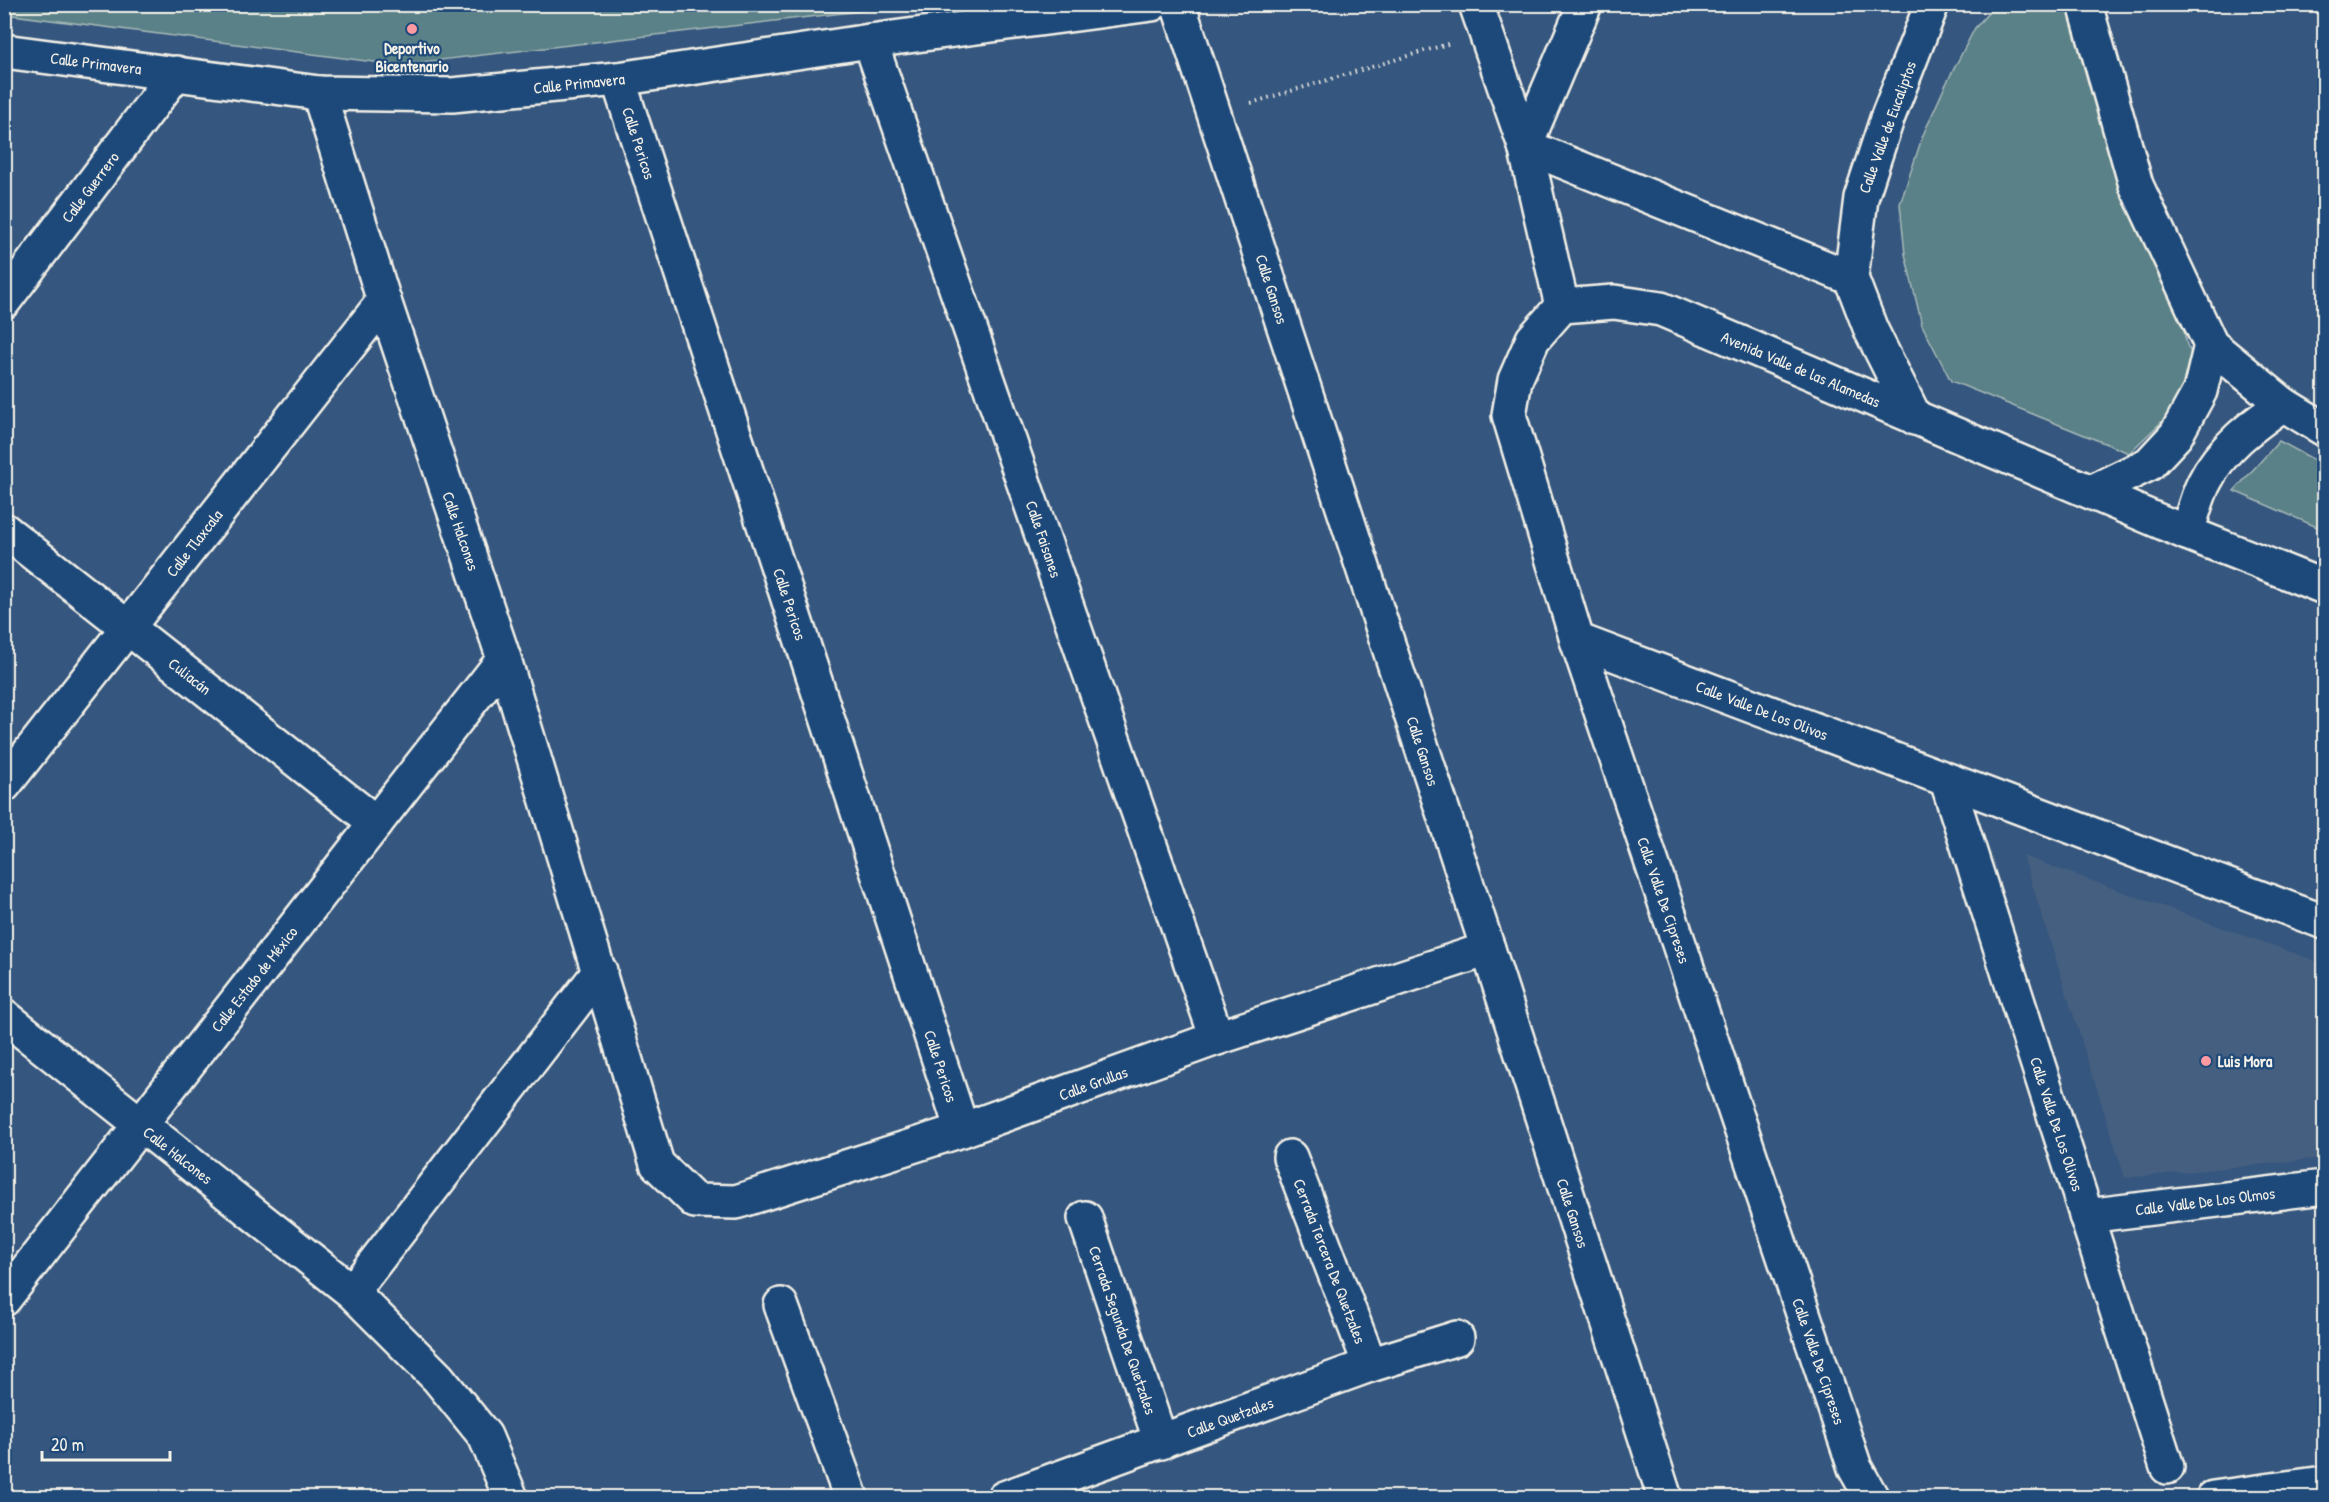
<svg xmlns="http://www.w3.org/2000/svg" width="2329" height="1502" viewBox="0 0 2329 1502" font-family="'Patrick Hand',sans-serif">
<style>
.built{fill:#445f80}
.green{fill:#5a8187;stroke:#a7b9b8;stroke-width:1.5}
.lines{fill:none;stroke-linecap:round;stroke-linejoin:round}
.minor-casing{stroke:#f4f1e8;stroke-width:38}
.path{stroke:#f4f1e8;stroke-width:4;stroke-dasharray:1.5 4.5;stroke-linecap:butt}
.minor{stroke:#1f4a7a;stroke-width:33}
.poi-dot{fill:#ff9aa2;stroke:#1f4a7a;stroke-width:2}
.labels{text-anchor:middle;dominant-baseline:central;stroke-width:4.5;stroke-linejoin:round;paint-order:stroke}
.poi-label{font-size:16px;font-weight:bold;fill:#f4f1e8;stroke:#1f4a7a}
.street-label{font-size:16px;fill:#f4f1e8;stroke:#1f4a7a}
</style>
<rect width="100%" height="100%" fill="#35567e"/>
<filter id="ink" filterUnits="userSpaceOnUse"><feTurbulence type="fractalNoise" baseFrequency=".0167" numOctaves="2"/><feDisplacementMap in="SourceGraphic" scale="12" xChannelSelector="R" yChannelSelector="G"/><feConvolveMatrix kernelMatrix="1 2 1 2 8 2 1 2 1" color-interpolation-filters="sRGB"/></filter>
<g filter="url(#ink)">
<!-- built -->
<polygon class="built" points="2023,856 2324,964 2324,1158 2125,1178"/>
<!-- green -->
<g class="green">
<polygon points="5,4 912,4 912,5 397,65 5,14"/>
<polygon points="1995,5 2063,5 2079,29 2170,270 2187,345 2199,368 2201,384 2129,453 1951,381 1922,325 1905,254 1900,204 1923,135 1945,86 1975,28"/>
<polygon points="2279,441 2324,465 2324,530 2234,491"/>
</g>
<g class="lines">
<!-- minor casing -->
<g class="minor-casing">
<g id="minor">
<polyline points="1178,4 1488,949 1665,1498"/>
<polyline points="1476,4 1525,146 1562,306"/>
<polyline points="1585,4 1525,146 1851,278"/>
<polyline points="2085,4 2136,185 2211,345 2283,404 2324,429"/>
<polyline points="870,41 1217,1038"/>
<polyline points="4,51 319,93 452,95 618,79 870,41 1152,4"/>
<polyline points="618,79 962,1130"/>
<polyline points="319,93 384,301 504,659 657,1164 695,1201 736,1202 962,1130 1217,1038 1488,949"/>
<polyline points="4,301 176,73"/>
<polyline points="1562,306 1533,339 1515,380 1509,415 1577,640 1855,1468 1872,1498"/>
<polyline points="1562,306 1614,302 1661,309 2187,533 2324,587"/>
<polyline points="1915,418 1871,330 1851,278 1861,198 1887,119 1932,4"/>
<polyline points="2093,491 2149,464 2176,435 2200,391 2211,345"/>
<polyline points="4,530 376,823"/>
<path d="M2187 533C2192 517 2196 499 2204 483 2221 448 2252 426 2283 404"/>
<polyline points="1577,640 2324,922"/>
<polyline points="1947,781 2167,1467"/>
<polyline points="4,785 384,301"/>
<polyline points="4,1016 352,1292 438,1378 485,1436 511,1498"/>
<polyline points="1290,1157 1370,1365"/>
<polyline points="2086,1216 2324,1187"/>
<polyline points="1085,1218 1161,1442"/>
<polyline points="352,1292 600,971"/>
<polyline points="4,1299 504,659"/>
<polyline points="781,1305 851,1498"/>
<polyline points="1004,1498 1370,1365 1457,1338"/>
<polyline points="2213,1498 2324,1483"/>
</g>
</g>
<!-- path -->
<polyline class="path" points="1251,103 1451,43"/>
<!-- minor -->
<use href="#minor" class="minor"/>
</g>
</g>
<!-- markers -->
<g class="poi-dot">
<circle cx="412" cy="29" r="6"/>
<circle cx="2206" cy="1061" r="6"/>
</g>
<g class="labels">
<!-- poi labels -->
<g class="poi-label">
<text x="412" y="48">Deportivo<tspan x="412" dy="18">Bicentenario</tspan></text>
<text x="2218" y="1061" text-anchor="start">Luis Mora</text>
</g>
<!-- street labels -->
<g class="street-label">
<text transform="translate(96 63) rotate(7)">Calle Primavera</text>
<text transform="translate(579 83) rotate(-6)">Calle Primavera</text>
<text transform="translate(1887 127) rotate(-70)">Calle Valle de Eucaliptos</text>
<text transform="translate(639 143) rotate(72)">Calle Pericos</text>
<text transform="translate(90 187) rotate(-53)">Calle Guerrero</text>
<text transform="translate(1272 289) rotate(72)">Calle Gansos</text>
<text transform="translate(1801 369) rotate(23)">Avenida Valle de las Alamedas</text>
<text transform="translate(461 531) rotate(71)">Calle Halcones</text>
<text transform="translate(1044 539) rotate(71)">Calle Faisanes</text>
<text transform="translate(194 543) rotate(-52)">Calle Tlaxcala</text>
<text transform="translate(790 604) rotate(72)">Calle Pericos</text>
<text transform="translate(190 676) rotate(38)">Culiacán</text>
<text transform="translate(1762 710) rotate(21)">Calle Valle De Los Olivos</text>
<text transform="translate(1423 751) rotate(72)">Calle Gansos</text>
<text transform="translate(1664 900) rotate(71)">Calle Valle De Cipreses</text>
<text transform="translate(254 979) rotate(-52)">Calle Estado de México</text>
<text transform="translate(941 1066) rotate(72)">Calle Pericos</text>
<text transform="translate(1093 1083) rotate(-20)">Calle Grullas</text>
<text transform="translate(2057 1124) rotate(72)">Calle Valle De Los Olivos</text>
<text transform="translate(178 1155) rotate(38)">Calle Halcones</text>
<text transform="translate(2205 1201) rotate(-7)">Calle Valle De Los Olmos</text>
<text transform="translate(1573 1213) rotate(72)">Calle Gansos</text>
<text transform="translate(1330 1261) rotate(69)">Cerrada Tercera De Quetzales</text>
<text transform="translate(1123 1330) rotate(71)">Cerrada Segunda De Quetzales</text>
<text transform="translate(1819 1361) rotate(71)">Calle Valle De Cipreses</text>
<text transform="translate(1230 1417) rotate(-20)">Calle Quetzales</text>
</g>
</g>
<!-- margin -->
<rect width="2329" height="1502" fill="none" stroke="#1f4a7a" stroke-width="24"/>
<rect x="12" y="12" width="2305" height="1478" fill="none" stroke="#f4f1e8" stroke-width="2" filter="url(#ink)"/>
<!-- scale -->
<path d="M42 1451v9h128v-9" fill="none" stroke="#f4f1e8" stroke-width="3"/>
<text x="51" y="1451" font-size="18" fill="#f4f1e8" stroke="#1f4a7a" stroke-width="4.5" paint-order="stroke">20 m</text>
</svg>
